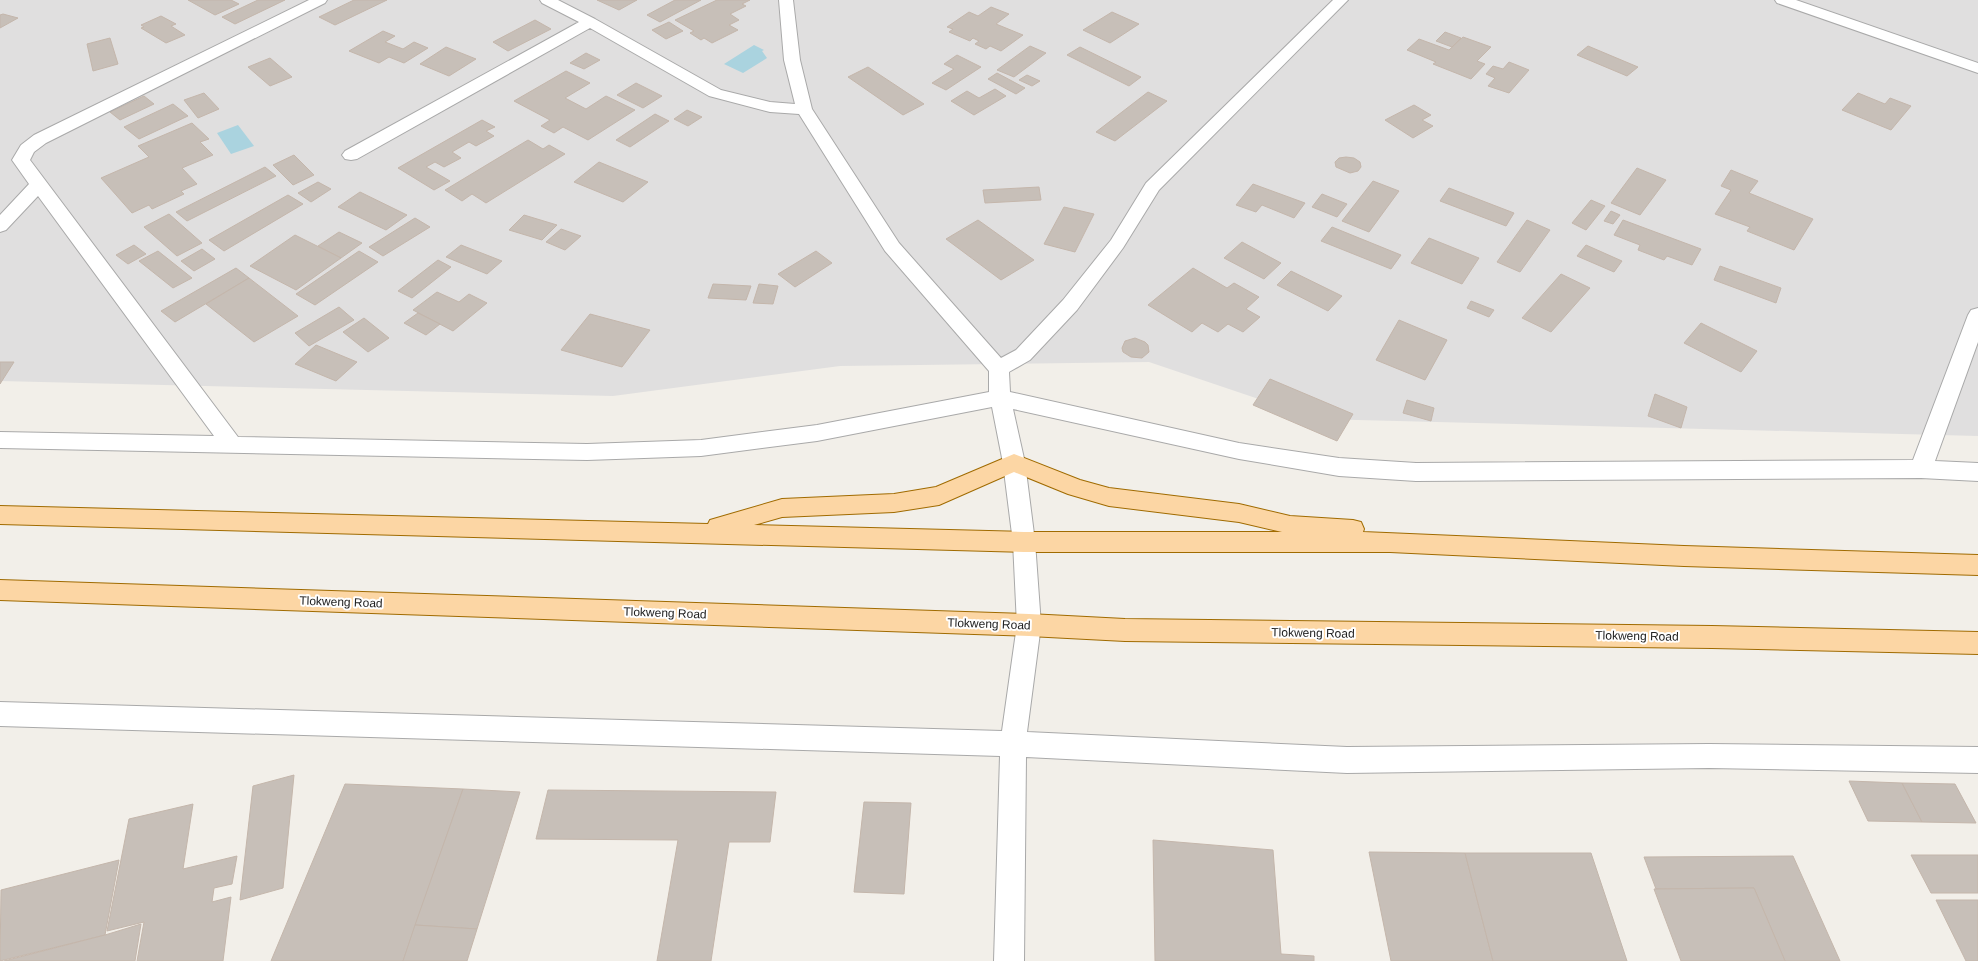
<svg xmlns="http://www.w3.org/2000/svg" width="1978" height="961" viewBox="0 0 1978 961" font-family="Arial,sans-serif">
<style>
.residential{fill:#e0dfdf}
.water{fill:#aad3df}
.building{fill:#c7bfb8;stroke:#c4b6ab}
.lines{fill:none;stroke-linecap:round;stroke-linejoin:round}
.street-casing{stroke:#a9a9a9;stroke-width:2}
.primary-casing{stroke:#a06b00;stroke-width:2}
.street{fill:#fff;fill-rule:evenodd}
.primary{fill:#fcd6a4;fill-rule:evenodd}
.labels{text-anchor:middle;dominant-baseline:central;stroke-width:4;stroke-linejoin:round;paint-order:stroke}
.street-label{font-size:12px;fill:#222;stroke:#fff}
</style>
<rect width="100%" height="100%" fill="#f2efe9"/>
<!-- residential -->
<polygon class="residential" points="0,0 1978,0 1978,436 1318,419 1149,362 840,366 613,396 0,381"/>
<!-- water -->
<g class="water">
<polygon points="754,45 764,50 762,51 767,58 743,73 724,64"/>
<polygon points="238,125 254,146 231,154 217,133"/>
</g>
<!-- building -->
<g class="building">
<polygon points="188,0 231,0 239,4 215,15"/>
<polygon points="258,0 285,0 235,24 222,17"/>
<polygon points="354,0 387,0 335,25 319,17"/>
<polygon points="597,0 637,0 619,10"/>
<polygon points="675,0 701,0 660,22 647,15"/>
<polygon points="717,0 750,0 742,4 746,6 730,14 739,20 729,25 738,30 712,43 704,38 701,40 690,33 694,31 675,20"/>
<polygon points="991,7 1009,14 996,24 1023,35 1001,51 990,46 986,49 975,44 979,41 973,38 970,41 949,32 953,29 947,27 969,12 978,16"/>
<polygon points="1112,12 1139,24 1110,43 1083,30"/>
<polygon points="3,14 18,18 0,28 0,15"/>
<polygon points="161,16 176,24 171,26 185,35 166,43 141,28 144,27 141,25"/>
<polygon points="535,20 551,29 508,51 493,42"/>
<polygon points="669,22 683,31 666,39 652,30"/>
<polygon points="383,31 395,36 385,42 403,49 414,42 428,48 404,63 389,57 379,63 349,51"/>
<polygon points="1445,32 1461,38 1452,47 1436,41"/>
<polygon points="1463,37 1491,47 1477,61 1485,64 1471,79 1433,64 1436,62 1407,50 1419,39 1449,50"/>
<polygon points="110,38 118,64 93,71 87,44"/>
<polygon points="1030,46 1046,53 1014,77 997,70"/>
<polygon points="1588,46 1638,67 1627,76 1577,55"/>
<polygon points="446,47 476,59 449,76 420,64"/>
<polygon points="1080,47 1141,77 1129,86 1067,55"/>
<polygon points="586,53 600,60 584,69 570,63"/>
<polygon points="957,55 981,67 946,90 932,83 954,69 944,64"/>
<polygon points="270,58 292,77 270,86 248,67"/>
<polygon points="1509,62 1529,70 1509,93 1488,86 1495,78 1486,74 1493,66 1503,69"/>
<polygon points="868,67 924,104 903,115 848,77"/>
<polygon points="566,71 590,83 565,98 586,109 606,96 635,110 588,140 563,127 554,133 541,126 550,120 514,101"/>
<polygon points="997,73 1025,88 1016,94 988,79"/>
<polygon points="1027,75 1040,81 1032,86 1019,80"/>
<polygon points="636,83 662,96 643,108 617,95"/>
<polygon points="995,89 1006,96 974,115 951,101 967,91 979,98"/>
<polygon points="1148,92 1167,101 1115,141 1096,132"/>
<polygon points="204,93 219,109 198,118 184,100"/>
<polygon points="1858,93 1885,104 1890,98 1911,106 1891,130 1842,110"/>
<polygon points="144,96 154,104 120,120 110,112"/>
<polygon points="173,104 188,116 139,139 124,127"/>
<polygon points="1414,105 1431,115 1422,120 1433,126 1413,138 1385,120"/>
<polygon points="687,110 702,117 688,126 674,119"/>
<polygon points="655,114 669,121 630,147 616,140"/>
<polygon points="482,120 495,127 486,131 494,136 476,146 469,142 452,152 461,158 444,167 435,162 426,167 450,181 434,190 398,168"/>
<polygon points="192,123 209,139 200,142 213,155 182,168 197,184 181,191 184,194 152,209 149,205 132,213 101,178 149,157 138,146"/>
<polygon points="528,140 543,149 549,145 565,154 486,203 472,194 462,201 445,190"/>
<polygon points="294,155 314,175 293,185 273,165"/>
<polygon points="1346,157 1354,158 1360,162 1361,167 1358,171 1350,173 1336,167 1335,162 1339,158"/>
<polygon points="599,162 648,182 623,202 574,182"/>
<polygon points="265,167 276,176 187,221 176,212"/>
<polygon points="1637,168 1666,180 1640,215 1611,203"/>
<polygon points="1731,170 1758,181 1749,193 1813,219 1794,250 1747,231 1750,227 1715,214 1731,190 1721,186"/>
<polygon points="1373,181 1399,191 1369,232 1342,221"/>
<polygon points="318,182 331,189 311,202 298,193"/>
<polygon points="1253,184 1305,203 1294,218 1262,205 1256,212 1236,205"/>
<polygon points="1039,187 1041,200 985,203 983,190"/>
<polygon points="1449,188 1514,213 1506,226 1440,201"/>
<polygon points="360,192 407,215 386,230 338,207"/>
<polygon points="1322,194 1347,204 1337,217 1312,207"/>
<polygon points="288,195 303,204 224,251 209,240"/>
<polygon points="1591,200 1605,206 1586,230 1572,223"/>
<polygon points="1064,207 1094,214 1075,252 1044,244"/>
<polygon points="1611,211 1620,215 1613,224 1604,221"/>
<polygon points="169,214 202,243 177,256 144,227"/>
<polygon points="524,215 557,225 542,240 509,230"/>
<polygon points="415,218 430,227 383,256 369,247"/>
<polygon points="978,220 1034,260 1001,280 946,239"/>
<polygon points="1527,220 1550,230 1520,272 1497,262"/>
<polygon points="1623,220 1701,249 1692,265 1667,256 1664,260 1638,250 1640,245 1614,235"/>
<polygon points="1332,227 1401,255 1391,269 1321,241"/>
<polygon points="561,229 581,236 565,250 546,242"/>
<polygon points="339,232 362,243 341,258 318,246"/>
<polygon points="295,235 341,258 296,290 250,266"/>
<polygon points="1429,238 1479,258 1462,284 1411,263"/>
<polygon points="1242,242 1281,263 1264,279 1224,258"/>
<polygon points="134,245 146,254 128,264 116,255"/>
<polygon points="461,245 502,261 487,274 446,257"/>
<polygon points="1586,245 1622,261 1614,272 1577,256"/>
<polygon points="202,249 215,259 194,271 181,261"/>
<polygon points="158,251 192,278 173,288 139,261"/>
<polygon points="359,251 378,262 315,305 296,294"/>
<polygon points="816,251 832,263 795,287 778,274"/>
<polygon points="438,260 451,267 412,298 398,291"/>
<polygon points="1720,266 1781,288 1776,303 1714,280"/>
<polygon points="236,268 249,278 175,322 161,311"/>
<polygon points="1193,268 1227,288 1234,283 1259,297 1246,309 1260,317 1243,332 1228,324 1218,332 1202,323 1192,332 1148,305"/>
<polygon points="1291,271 1342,296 1328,311 1277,285"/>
<polygon points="1561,274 1590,288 1551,332 1522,318"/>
<polygon points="249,278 298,316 254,342 206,304"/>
<polygon points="713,284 751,286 746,300 708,298"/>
<polygon points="759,284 778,286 773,304 753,303"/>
<polygon points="437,292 459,302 469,294 487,303 453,331 413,310"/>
<polygon points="1471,301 1494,310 1489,317 1467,308"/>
<polygon points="339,307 354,320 309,346 295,333"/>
<polygon points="418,313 440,324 426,335 404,323"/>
<polygon points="590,314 650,330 622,367 561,350"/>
<polygon points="364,318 389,338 368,352 343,332"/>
<polygon points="1399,320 1447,340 1425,380 1376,360"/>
<polygon points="1701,323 1757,351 1741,372 1684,343"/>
<polygon points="1135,338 1145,342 1148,345 1149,352 1142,358 1131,357 1123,352 1122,348 1125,341"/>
<polygon points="316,345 357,362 336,381 295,364"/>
<polygon points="0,362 14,362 0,384"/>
<polygon points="1270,379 1353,414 1337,441 1253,405"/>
<polygon points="1655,394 1687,407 1681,428 1648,416"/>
<polygon points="1407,400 1434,408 1431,421 1403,413"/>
<polygon points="294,775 283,888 240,900 253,786"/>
<polygon points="1849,781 1902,783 1922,822 1868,821"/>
<polygon points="1902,783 1955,784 1976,823 1922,822"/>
<polygon points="345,784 463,789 403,961 271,961"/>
<polygon points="463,789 520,792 477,929 415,925"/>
<polygon points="548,790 776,792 770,842 729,842 711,961 657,961 678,840 536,839"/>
<polygon points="864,802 911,803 904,894 854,892"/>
<polygon points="193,804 183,869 237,856 232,884 214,888 212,902 231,897 223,961 137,961 144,922 107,931 129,819"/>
<polygon points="1153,840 1273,850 1281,954 1314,956 1314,961 1155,961"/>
<polygon points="1369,852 1465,853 1493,961 1391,961"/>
<polygon points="1465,853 1591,853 1627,961 1493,961"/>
<polygon points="1911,855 1978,855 1978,893 1931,893"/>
<polygon points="1793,856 1840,961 1785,961 1754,888 1656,889 1644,857"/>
<polygon points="119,860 105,935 0,961 1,890"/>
<polygon points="1754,888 1785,961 1681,961 1654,889"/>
<polygon points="1936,900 1978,900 1978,961 1966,961"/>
<polygon points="141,924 135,961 4,961 105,935"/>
<polygon points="415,925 477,929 467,961 403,961"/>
</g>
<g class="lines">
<!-- street casing -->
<g class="street-casing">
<g id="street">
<polygon points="309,0 327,0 325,3 46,143 34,152 30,160 238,437 587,444 701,440 817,425 989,392 989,371 885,251 799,114 770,112 709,96 590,28 357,159 351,160 345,159 342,155 345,151 579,22 542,3 540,0 558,0 595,19 721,90 770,102 795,104 784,60 779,0 793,0 800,60 812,109 899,243 1001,358 1016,350 1063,300 1111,240 1146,183 1333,0 1348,0 1159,190 1123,248 1077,310 1030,360 1009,372 1010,392 1239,443 1339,458 1416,463 1913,460 1968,315 1971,310 1978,308 1978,342 1935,461 1978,463 1978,481 1921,478 1416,481 1339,476 1239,459 1013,409 1025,463 1035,542 1041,625 1027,732 1347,747 1709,744 1978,747 1978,773 1709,768 1347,773 1026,757 1024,961 994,961 1000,756 0,726 0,702 1002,731 1017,625 1013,542 1003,463 992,407 817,441 701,456 587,460 0,448 0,432 214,436 38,196 6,230 0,232 0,215 29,184 12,160 21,145 34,135"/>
<polygon points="1775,0 1796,0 1978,63 1978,73 1777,3"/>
</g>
</g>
<!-- primary casing -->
<g class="primary-casing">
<g id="primary">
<path d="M1014 454 1080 480 1109 488 1239 504 1290 516 1353 520 1361 522 1364 529 1363 532 1684 546 1978 555V575L1684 566 1390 552H1024L0 524V506L708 524 710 520 782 499 894 494 936 487ZM1014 472 1068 494 1109 506 1239 522 1282 532H1024L754 525 782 517 894 512 939 505Z"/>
<polygon points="0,580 1029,614 1125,619 1712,626 1978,632 1978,654 1712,648 1125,641 1029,636 0,600"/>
</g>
</g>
<!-- street -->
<use href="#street" class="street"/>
<!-- primary -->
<use href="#primary" class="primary"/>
</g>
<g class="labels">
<!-- street labels -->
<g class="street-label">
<text transform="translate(341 602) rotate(2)">Tlokweng Road</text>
<text transform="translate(665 613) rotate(2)">Tlokweng Road</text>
<text transform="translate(989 624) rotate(2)">Tlokweng Road</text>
<text transform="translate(1313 633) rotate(1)">Tlokweng Road</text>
<text transform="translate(1637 636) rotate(1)">Tlokweng Road</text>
</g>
</g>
</svg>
